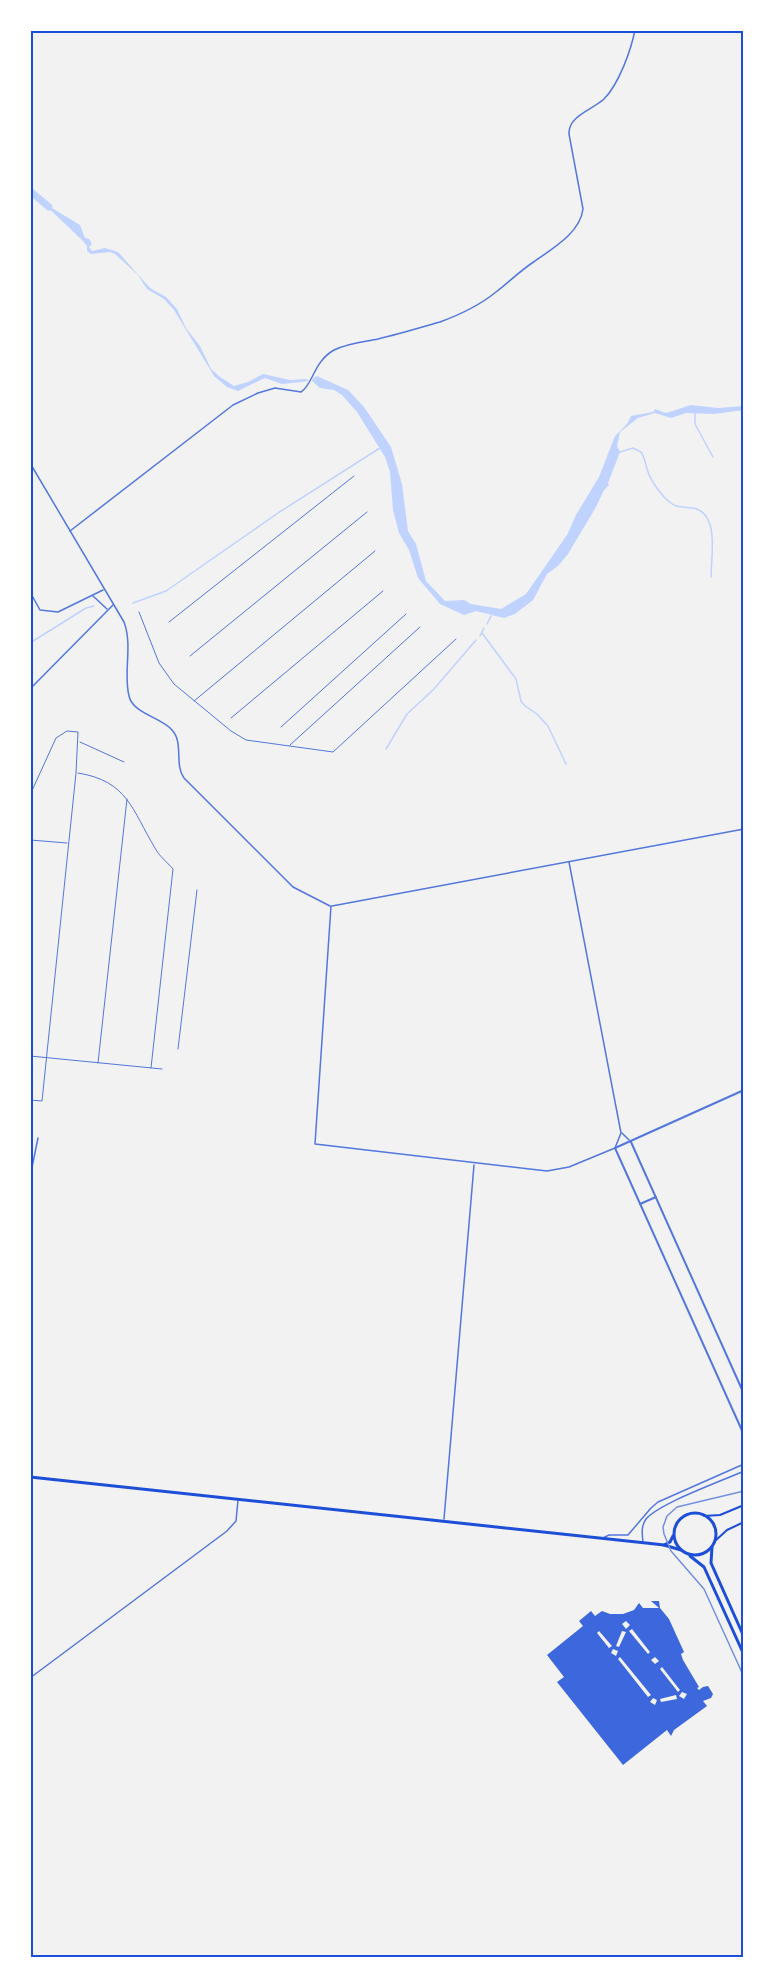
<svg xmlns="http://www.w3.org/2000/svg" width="774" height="1987" viewBox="0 0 774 1987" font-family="Literata,serif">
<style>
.water{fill:#bfd3fe}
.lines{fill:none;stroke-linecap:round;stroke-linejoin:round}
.stream{stroke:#bfd3fe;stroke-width:1.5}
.river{stroke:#bfd3fe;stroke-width:7}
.building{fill:#3d67dc;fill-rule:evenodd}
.service{stroke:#5277de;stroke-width:1}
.minor{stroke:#5277de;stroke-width:1.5}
.tertiary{stroke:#5277de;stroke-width:2}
.secondary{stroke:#1d4ed8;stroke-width:2}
.primary{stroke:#1d4ed8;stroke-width:3}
.tram{stroke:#7290e2;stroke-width:1.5}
.neatline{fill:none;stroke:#1d4ed8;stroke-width:2}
</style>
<rect width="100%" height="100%" fill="#f2f2f2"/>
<!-- water -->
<g class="water">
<polygon points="42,202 80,225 85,238 89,239 92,244 89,247 92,251 105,248 118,252 150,288 166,297 177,309 186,328 200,346 211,369 220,377 234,386 248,382 263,374 290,380 306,379 309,381 282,384 265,378 238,391 227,387 214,376 174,310 164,299 147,289 138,275 115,254 110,252 91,254 87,251 87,246 83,241"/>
<polygon points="317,376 348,390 364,407 391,447 402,484 408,531 416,544 426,581 445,601 464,600 471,604 501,609 526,594 567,535 576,515 599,477 615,436 627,424 631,416 653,412 655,409 666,413 691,405 718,408 744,406 744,410 714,414 686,413 671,418 655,413 638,418 620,432 617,446 620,452 608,483 609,485 604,490 596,507 568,554 558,566 547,574 533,600 515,614 504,618 476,611 464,615 440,604 418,578 409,550 399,533 393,510 390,472 385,457 357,412 342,395 334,390 320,388 312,381 313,378"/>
</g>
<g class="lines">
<!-- stream -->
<g class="stream">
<polyline points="695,412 695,424 713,457"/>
<path d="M620 452 633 448 641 452C645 458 645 463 647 469 650 480 657 489 664 497 676 509 678 506 693 508 720 513 711 557 711 577"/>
<polyline points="133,603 166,591 278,513 380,448"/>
<polyline points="487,624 491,616"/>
<polyline points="482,633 516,679 521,701 525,706 537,714 548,726 566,764"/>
<polyline points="480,636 484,628"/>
<polyline points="30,643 86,608 94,606"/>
<polyline points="386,749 407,714 434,689 476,640"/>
</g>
<!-- river -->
<polyline class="river" points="30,191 49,207"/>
</g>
<!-- building -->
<path class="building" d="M651 1601H659L660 1608 669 1619 684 1652 681 1654 683 1660 699 1687 697 1688 699 1690 703 1687 708 1686 713 1694 711 1698 703 1701 707 1706 674 1730 671 1736 667 1730 623 1765 557 1682 564 1677 547 1655 583 1626 579 1621 591 1611 595 1616 602 1611 610 1614H623L634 1610 639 1603 643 1608H659ZM626 1621 630 1625 626 1629 622 1624ZM632 1629 650 1652 648 1654 629 1631ZM599 1631 612 1646 609 1648 597 1633ZM622 1631 626 1632 619 1647 616 1646ZM613 1649 618 1651 616 1656 611 1653ZM620 1657 651 1695 648 1697 618 1659ZM655 1657 659 1661 655 1664 651 1660ZM662 1667 680 1690 678 1692 660 1669ZM682 1692 687 1694 684 1699 679 1696ZM676 1695 677 1699 661 1702 660 1699ZM653 1698 657 1700 655 1705 650 1702Z"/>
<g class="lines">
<!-- service -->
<g class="service">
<polyline points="139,612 159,663 174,684 231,731 246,740 333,752 456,639"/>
<polyline points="169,622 354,476"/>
<polyline points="190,656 367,512"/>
<polyline points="194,701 375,551"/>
<polyline points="231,718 383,591"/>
<polyline points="281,727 406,614"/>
<polyline points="80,742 124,762"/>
<polyline points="290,745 420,627"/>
<path d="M78 773C128 781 132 810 155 848 159 856 167 862 173 869L151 1068"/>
<polyline points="30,795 56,738 67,731 78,732 76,773 42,1101 30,1100"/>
<polyline points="30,840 67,843"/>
<polyline points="178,1049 197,890"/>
<polyline points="30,1056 162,1069"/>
<polyline points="98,1063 127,799"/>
</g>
<!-- minor -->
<g class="minor">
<path d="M30 463 124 622C133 646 123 672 129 696 133 714 161 717 172 730 184 743 174 764 184 778L293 887 330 906"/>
<path d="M70 531 233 405 258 393 275 388 301 392C313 385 313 362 334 350 348 343 363 342 378 339 399 334 419 328 440 322 459 315 480 305 496 292 509 282 521 270 535 261 553 248 580 233 583 209L569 134C568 116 592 110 604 99 619 84 631 50 635 30"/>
<polyline points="30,592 40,610 58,612 103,590"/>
<polyline points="93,596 107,609"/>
<polyline points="30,689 113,605"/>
<polyline points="331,906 315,1144 547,1171 569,1167 615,1148 621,1133 569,862"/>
<polyline points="332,906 744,829"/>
<polyline points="622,1133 629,1140"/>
<polyline points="30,1177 38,1138"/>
<polyline points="444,1519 474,1165"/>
<polyline points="603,1538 609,1535 628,1535 651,1508 658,1502 744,1464"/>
<path d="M643 1542C642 1534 641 1526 646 1519 660 1503 722 1481 744 1471"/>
<polyline points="30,1678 227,1531 236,1521 238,1500"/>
</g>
<!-- tertiary -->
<g class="tertiary">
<polyline points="744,1090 615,1148 744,1435"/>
<polyline points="631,1142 744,1394"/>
<polyline points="640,1204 656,1197"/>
</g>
<!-- secondary -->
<g class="secondary">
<polyline points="704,1516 720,1515 744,1505"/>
<polyline points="715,1541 727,1530 744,1522"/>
</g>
<!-- primary -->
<g class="primary">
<polyline points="30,1477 646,1543 664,1545 681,1550"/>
<circle cx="695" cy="1534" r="21"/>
<polyline points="664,1545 670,1542 673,1536"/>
<polyline points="712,1547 711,1563 744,1637"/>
<polyline points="690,1556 704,1567 744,1655"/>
</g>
<!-- tram -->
<polyline class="tram" points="744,1491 677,1507 667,1516 663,1527 664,1534 671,1551 704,1589 744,1677"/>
</g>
<!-- border -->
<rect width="774" height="1987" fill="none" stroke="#ffffff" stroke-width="63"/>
<rect x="32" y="32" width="710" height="1924" class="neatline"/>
</svg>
